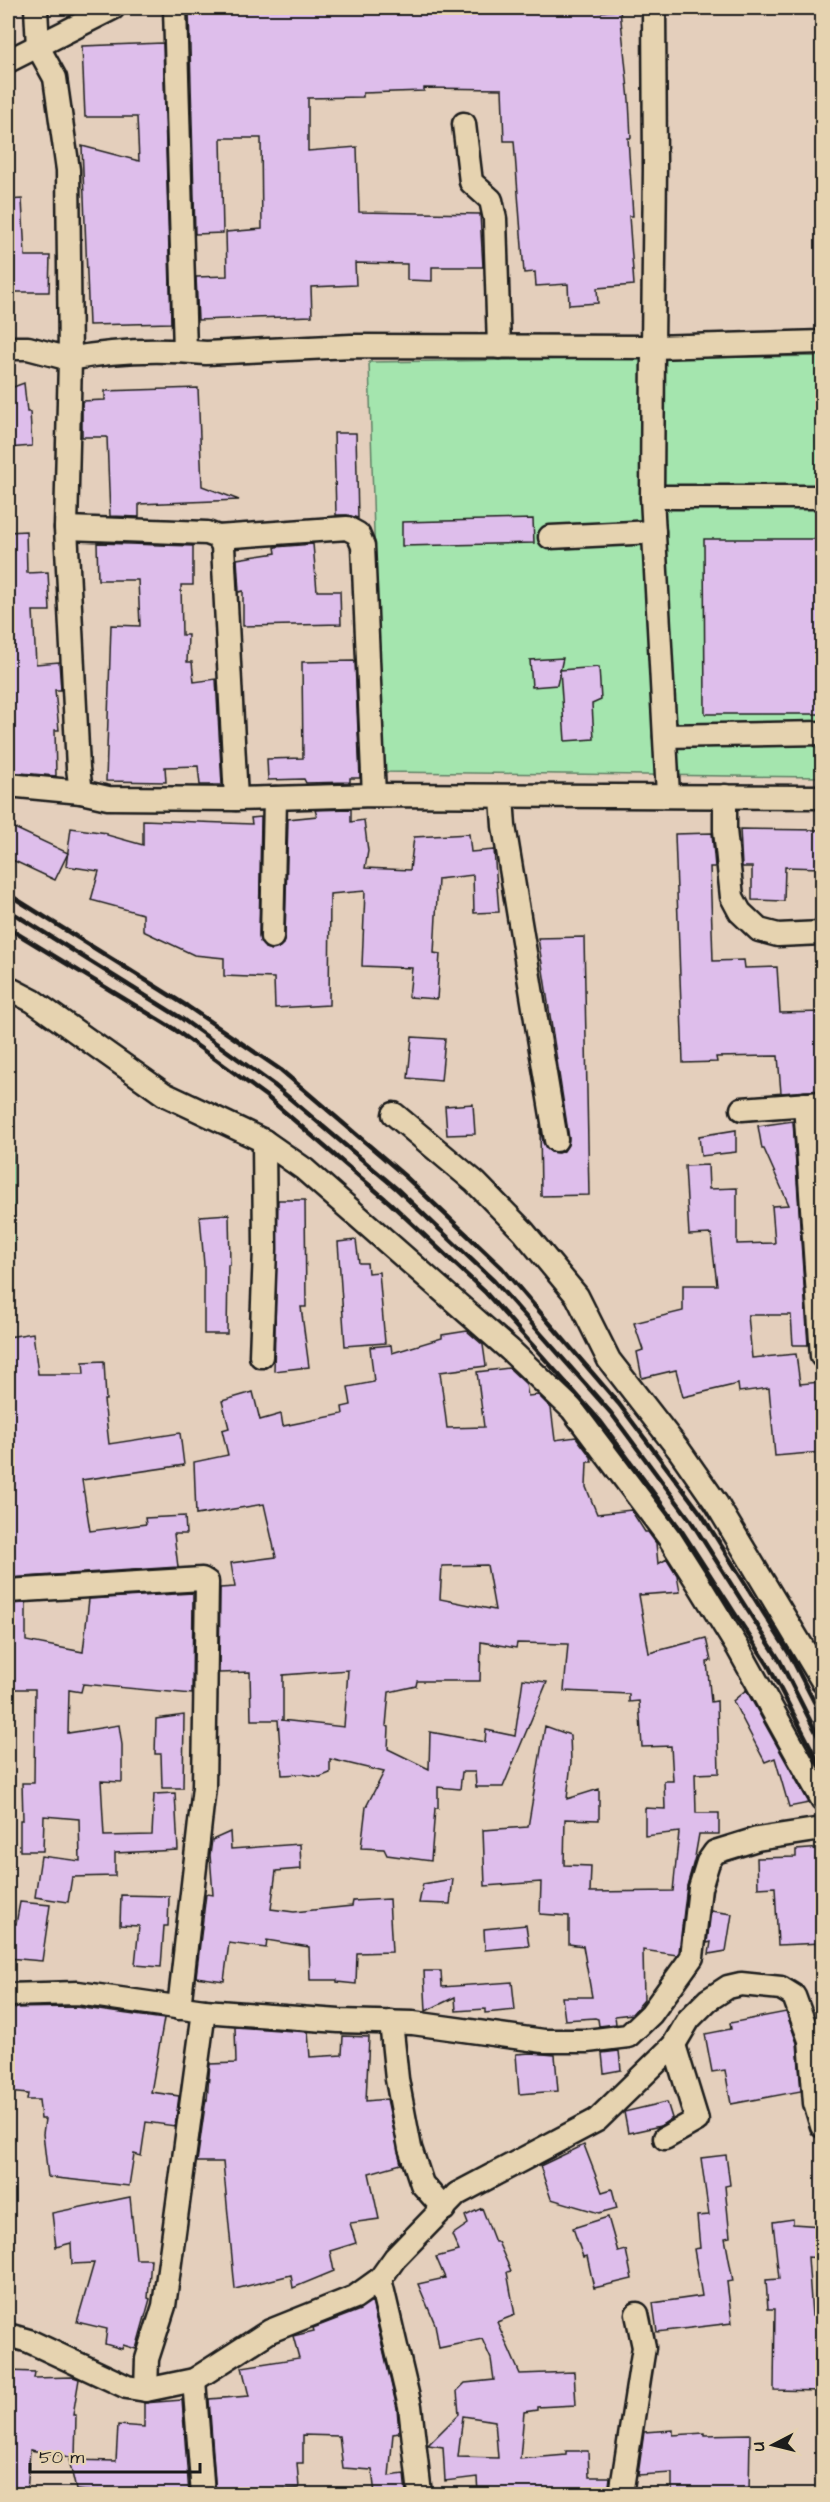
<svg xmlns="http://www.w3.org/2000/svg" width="830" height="2502" viewBox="0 0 830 2502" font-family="'Architects Daughter',sans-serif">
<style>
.green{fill:#a4e5ae;stroke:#608065;stroke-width:1.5}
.building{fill:#debeeb;stroke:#1c1c1c;stroke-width:1.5;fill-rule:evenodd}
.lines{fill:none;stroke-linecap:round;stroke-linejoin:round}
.minor-casing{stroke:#1c1c1c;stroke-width:27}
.minor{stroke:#e6d3b0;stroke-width:22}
.rail{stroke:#1c1c1c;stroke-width:4.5}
</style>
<rect width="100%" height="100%" fill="#e4cfbc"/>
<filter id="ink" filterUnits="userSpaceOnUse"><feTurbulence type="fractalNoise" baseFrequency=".0167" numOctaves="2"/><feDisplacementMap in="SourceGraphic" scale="12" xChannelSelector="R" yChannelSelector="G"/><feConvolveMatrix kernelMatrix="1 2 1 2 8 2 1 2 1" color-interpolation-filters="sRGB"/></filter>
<g filter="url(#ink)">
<!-- green -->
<g class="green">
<polygon points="822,356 822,777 381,772 369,362"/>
<polygon points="8,988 12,991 15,1286 8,1286"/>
</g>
<!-- building -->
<g class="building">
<polygon points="319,8 600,8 600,12 620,10 629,100 631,138 628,138 633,216 629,216 634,285 597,288 598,303 569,305 568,284 536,286 535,272 524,273 514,141 504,141 502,89 424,88 424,91 363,93 363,97 308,98 308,151 357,147 359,212 480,214 483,267 432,267 432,281 407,280 407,264 355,263 356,285 311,287 312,316 198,320 196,277 227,276 226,232 262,229 261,138 221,138 223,233 195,234 189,10 319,9"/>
<polygon points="163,43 171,323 89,325 82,146 139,161 137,117 85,117 82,46"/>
<polygon points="22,199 25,256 50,256 49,292 8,292 8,200"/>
<polygon points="24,383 27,412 30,412 32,446 8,448 8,389"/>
<polygon points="198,388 202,486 239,500 139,504 139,517 110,516 107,437 82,437 82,401 105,400 105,391"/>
<polygon points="334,433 356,433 358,518 347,515 336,515"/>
<polygon points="533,519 534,543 402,546 402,522"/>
<polygon points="26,531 27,573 48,572 50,611 33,611 36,664 59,662 61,690 55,690 59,730 55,730 56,776 8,772 8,618 10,618 8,532"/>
<polygon points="704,539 822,539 822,714 705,714"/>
<polygon points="97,543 193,546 193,585 181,585 182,635 188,635 187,662 192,662 194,682 216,679 222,785 200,785 198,766 165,767 166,782 106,781 111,625 140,626 138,580 98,580"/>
<polygon points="313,544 317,591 340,591 341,624 243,626 243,591 239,592 237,559 276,553 275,547"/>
<polygon points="563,658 557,685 532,687 530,660"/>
<polygon points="355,661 360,778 350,778 350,782 306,783 304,779 268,780 267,759 303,758 302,662"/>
<polygon points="599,667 601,700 592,704 594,739 565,741 560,670"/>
<polygon points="351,809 351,822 364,820 368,851 365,868 410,870 414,837 469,834 471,852 494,850 499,912 474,913 473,875 438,879 434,953 440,954 437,999 409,997 412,968 362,966 365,891 330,894 329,1005 275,1008 274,978 224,976 224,958 194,955 143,931 143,914 91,900 99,871 66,866 71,828 107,833 107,835 143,845 143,820 252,824 251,818 261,817 259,937 265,948 272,950 283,944 285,937 288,819 317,816 315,810"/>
<polygon points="8,825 68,853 55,880 8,858"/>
<polygon points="740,829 822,830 822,868 785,867 784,901 752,900 752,867 742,867"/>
<polygon points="712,833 715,867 710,867 713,961 744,960 745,968 777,967 780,1013 822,1012 822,1090 781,1093 778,1056 716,1057 717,1062 683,1063 675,834"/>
<polygon points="584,937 589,1195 541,1196 540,1124 543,1143 551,1152 558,1153 564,1151 568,1145 569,1138 538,938"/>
<polygon points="412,1037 445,1039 441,1081 408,1078"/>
<polygon points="473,1104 475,1134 447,1135 445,1106"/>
<polygon points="793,1121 808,1345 793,1345 791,1315 748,1315 752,1358 796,1354 800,1384 820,1382 822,1452 775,1456 769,1388 739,1392 738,1384 683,1397 676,1370 642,1378 637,1352 643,1350 634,1323 683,1311 683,1285 717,1285 711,1234 689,1235 685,1166 708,1165 709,1189 737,1188 737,1244 775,1243 772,1206 789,1205 764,1149 762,1149 758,1126"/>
<polygon points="736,1130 736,1152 701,1156 699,1136"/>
<polygon points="278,1200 305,1200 306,1307 301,1307 309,1367 274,1371"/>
<polygon points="229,1214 230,1265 228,1265 227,1334 204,1334 204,1265 200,1216"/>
<polygon points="356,1240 359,1263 367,1263 368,1273 379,1272 385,1343 345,1346 338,1242"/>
<path d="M467 1331 483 1345 486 1366 440 1372 447 1428 484 1427 477 1372 509 1368 526 1384 528 1396 538 1395 551 1408 555 1440 576 1437 591 1457 592 1462H587L586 1487 597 1514 631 1510 645 1532H648L656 1543 658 1564 667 1559 677 1575 680 1592 639 1595 649 1653 706 1638 711 1661 707 1662 711 1702 717 1701 719 1773 695 1774 696 1813H719V1834H699L695 1857 687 1886 679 1952 677 1955 643 1950 644 2000 632 2014 615 2016 616 2024 599 2026 598 2019 595 2018 565 2020 562 1997H592L583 1946 569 1944V1916L540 1914 541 1882 485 1886 483 1830 528 1827 545 1726 570 1735 571 1762 567 1799 599 1789V1820L565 1819 564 1865 591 1866 590 1892 673 1891 679 1832 645 1836V1808L665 1809 664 1781H673L671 1746 642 1747 639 1701 629 1702V1694L564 1691 568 1644 517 1643 516 1648 481 1642 480 1681H417L416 1686 389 1692 386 1726 389 1727 388 1749 429 1769 430 1732 485 1742 486 1730 515 1736 523 1679 547 1682 503 1787H476L475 1772H462L460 1789 438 1787V1808H435L431 1861 387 1855 384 1849 361 1848 366 1807 384 1772 330 1759V1773L320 1777 302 1774 282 1775 278 1720H251L250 1672 219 1673 220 1588 235 1587 231 1563 276 1557 264 1504 196 1515 194 1462 228 1455 222 1430 229 1428 222 1401 253 1392 260 1420 281 1414 283 1426 343 1414 342 1407 351 1405 348 1387 374 1382 370 1347 391 1345 392 1353 442 1338V1335ZM487 1565 495 1610 440 1599 442 1566ZM348 1670 344 1727 281 1720H283V1675Z"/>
<polygon points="33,1333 38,1374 84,1374 83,1362 104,1361 106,1400 104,1400 109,1444 180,1433 184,1465 82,1480 90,1531 146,1524 145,1518 185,1516 186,1534 174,1534 178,1567 8,1578 8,1337"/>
<polygon points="193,1593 192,1694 83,1684 81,1692 69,1690 68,1733 119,1725 122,1745 122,1782 101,1781 104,1836 152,1835 154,1794 175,1793 178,1850 115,1853 115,1876 72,1877 68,1902 35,1897 41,1856 80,1861 79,1819 44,1816 43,1851 20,1851 20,1820 23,1820 22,1783 34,1783 35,1689 8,1689 8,1604 26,1603 26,1641 83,1652 89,1599"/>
<polygon points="746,1690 809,1803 789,1807 775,1758 765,1762 733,1701"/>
<polygon points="184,1715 183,1788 162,1788 161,1754 155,1754 156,1719"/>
<polygon points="230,1832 231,1849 300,1844 301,1869 276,1871 271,1909 294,1912 352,1906 353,1901 389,1899 392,1952 357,1953 356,1984 337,1982 337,1980 310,1980 309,1947 267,1940 266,1948 229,1943 224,1981 196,1977 206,1894 213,1895 210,1855 212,1840"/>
<polygon points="822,1848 822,1943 778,1945 775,1887 758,1888 757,1858 796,1857 796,1850"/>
<polygon points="453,1879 450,1904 419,1903 423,1884"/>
<polygon points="121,1895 169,1896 168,1926 164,1926 161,1967 135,1965 139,1926 120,1925"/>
<polygon points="20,1902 50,1905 42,1961 8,1958 8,1922 16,1924"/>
<polygon points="711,1911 732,1914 726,1951 709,1954 711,1942 707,1943"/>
<polygon points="526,1925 529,1946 485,1950 484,1929"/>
<polygon points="424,1971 441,1971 442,1987 512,1982 515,2010 485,2013 485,2009 456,2011 455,1997 426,2011"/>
<polygon points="77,2007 164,2019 151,2092 179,2096 175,2126 146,2122 141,2156 134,2154 129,2186 48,2177 43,2134 45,2119 41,2119 39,2100 27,2100 28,2094 8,2092 8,2008"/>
<polygon points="786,2012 797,2043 801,2091 731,2104 725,2070 712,2072 705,2034 731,2029 730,2023"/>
<polygon points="235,2027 308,2032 310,2057 342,2055 343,2036 369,2037 366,2101 387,2099 401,2164 369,2173 379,2219 350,2223 356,2243 330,2251 334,2271 293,2288 291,2275 235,2289 223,2162 197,2162 206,2099 207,2100 210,2064 236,2063"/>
<polygon points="619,2051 621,2070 604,2073 602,2053"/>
<polygon points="531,2053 555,2055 558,2091 519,2094 516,2054"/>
<polygon points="667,2102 672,2118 660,2126 628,2133 624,2112"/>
<polygon points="584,2145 602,2192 612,2189 617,2208 599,2213 551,2199 540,2166"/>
<polygon points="726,2155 730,2185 725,2186 730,2237 725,2238 733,2281 727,2282 732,2323 657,2332 653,2303 702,2296 694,2249 700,2248 697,2216 709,2215 701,2158"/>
<polygon points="130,2197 136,2259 151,2259 148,2298 150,2299 136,2349 123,2345 122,2349 105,2344 107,2329 77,2322 94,2263 72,2264 71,2243 56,2247 52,2213"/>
<path d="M482 2208 495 2242H498L511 2271 507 2272 515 2315 497 2322 520 2374 574 2372 576 2405 537 2407V2410L524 2412 520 2459 566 2455V2451H588L589 2477H610L608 2494H478L477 2477 445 2481 443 2447 428 2445 459 2414 457 2391 465 2383 494 2380 491 2359 482 2339 439 2348 435 2324 418 2284 445 2278 436 2257 459 2251 452 2235 468 2224 465 2216ZM463 2416 495 2421 498 2458 458 2457Z"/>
<polygon points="608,2217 618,2252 626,2250 632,2279 594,2288 587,2256 583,2257 573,2228"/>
<polygon points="793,2219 793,2224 822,2226 820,2258 808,2257 812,2316 822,2315 822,2391 774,2390 775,2309 768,2309 766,2280 779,2279 773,2222"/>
<polygon points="372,2302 397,2408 399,2433 393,2434 389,2476 404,2474 406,2494 375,2494 372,2470 343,2468 339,2436 303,2435 303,2463 297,2463 299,2488 251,2492 251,2494 216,2494 209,2399 249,2396 242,2367 299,2358 293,2336 314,2331 313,2328 360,2310"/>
<polygon points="8,2371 35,2372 34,2378 73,2377 79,2379 73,2415 76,2415 75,2458 30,2450 27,2494 8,2494"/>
<polygon points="182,2400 189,2494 120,2494 76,2490 69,2460 116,2461 118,2425 144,2427 144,2403"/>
<polygon points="673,2430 673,2435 704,2433 704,2435 750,2434 749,2494 672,2494 672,2473 638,2475 644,2432"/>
</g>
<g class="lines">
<!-- minor casing -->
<g class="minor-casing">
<g id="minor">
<path d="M36 8 38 47 55 78 68 170 70 359C114 350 162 349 206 353L351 346 653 347 652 497 668 795"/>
<polyline points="175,8 185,351"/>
<polyline points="654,8 655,167 653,347 822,342"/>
<polyline points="8,61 113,8"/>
<polyline points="464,124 471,182 491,200 495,219 499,347"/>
<polyline points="8,348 28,348 70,359 66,528 78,768 81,792"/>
<polyline points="652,497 822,497"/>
<polyline points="66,528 207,533 218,537 223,546 236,799"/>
<polyline points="218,537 347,528 358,534 363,546 374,795"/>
<polyline points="550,537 654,532"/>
<polyline points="665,736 822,733"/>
<polyline points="8,785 81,792 108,798 236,799 374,795 822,797"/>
<polyline points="725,796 725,830 732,897 740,912 759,930 778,935 822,933"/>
<polyline points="502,797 504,826 556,1140"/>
<polyline points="272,937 275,798"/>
<polyline points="8,988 33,1001 164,1094 264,1141 304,1169 510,1350 572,1409 670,1539 698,1583 738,1648 822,1799"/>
<polyline points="805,1104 822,1356"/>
<polyline points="742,1109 822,1103"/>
<polyline points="394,1114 475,1182 523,1231 577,1296 609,1360 679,1450 716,1503 822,1680"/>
<polyline points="261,1356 265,1249 264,1141"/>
<polyline points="8,1591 202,1579 207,1582 204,1787 179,2008"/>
<polyline points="8,1995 78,1993 204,2011 339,2021 413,2023 544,2041 587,2041 628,2036 651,2014 692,1957 700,1888 708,1862 715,1852 757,1839 822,1829"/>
<polyline points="391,2022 397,2079 410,2148 422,2184 444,2209"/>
<polyline points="665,2138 697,2120 674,2045"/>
<polyline points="380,2279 410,2406 420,2494"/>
<polyline points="8,2335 29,2341 127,2387 146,2390 194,2380 270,2331 355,2297 380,2279 395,2258 457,2194 597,2120 673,2046 689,2019 708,2000 728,1987 741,1984 781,1988 794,1996 810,2040 815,2103 822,2126"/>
<polyline points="194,2380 203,2494"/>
<polyline points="146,2390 147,2359 164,2306 204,2011"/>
<polyline points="621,2494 644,2347 637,2314"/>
</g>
</g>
<!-- minor -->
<use href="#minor" class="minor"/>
<!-- rail -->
<g class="rail">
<polyline points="8,894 187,1006 281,1070 406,1177 502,1268 619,1404 702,1515 790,1655 822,1717"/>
<polyline points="8,910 181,1018 274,1085 397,1189 494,1281 611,1413 691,1521 780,1661 822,1744"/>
<polyline points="8,928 174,1029 266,1096 390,1203 485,1292 601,1422 681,1530 768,1665 822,1769"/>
</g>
</g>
</g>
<!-- margin -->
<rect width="830" height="2502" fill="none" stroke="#e6d3b0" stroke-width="30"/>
<rect x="15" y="15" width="800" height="2472" fill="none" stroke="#1c1c1c" stroke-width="2" filter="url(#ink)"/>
<!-- north arrow -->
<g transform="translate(773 2445) rotate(263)" stroke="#e6d3b0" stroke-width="4.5" paint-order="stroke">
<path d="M0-4.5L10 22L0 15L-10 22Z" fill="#1c1c1c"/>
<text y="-9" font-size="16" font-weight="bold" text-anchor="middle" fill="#1c1c1c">U</text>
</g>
<!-- scale -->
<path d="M30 2463v9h170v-9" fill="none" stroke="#1c1c1c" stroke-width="3"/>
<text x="39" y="2463" font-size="18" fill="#1c1c1c" stroke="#e6d3b0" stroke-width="4.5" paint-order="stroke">50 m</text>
</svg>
